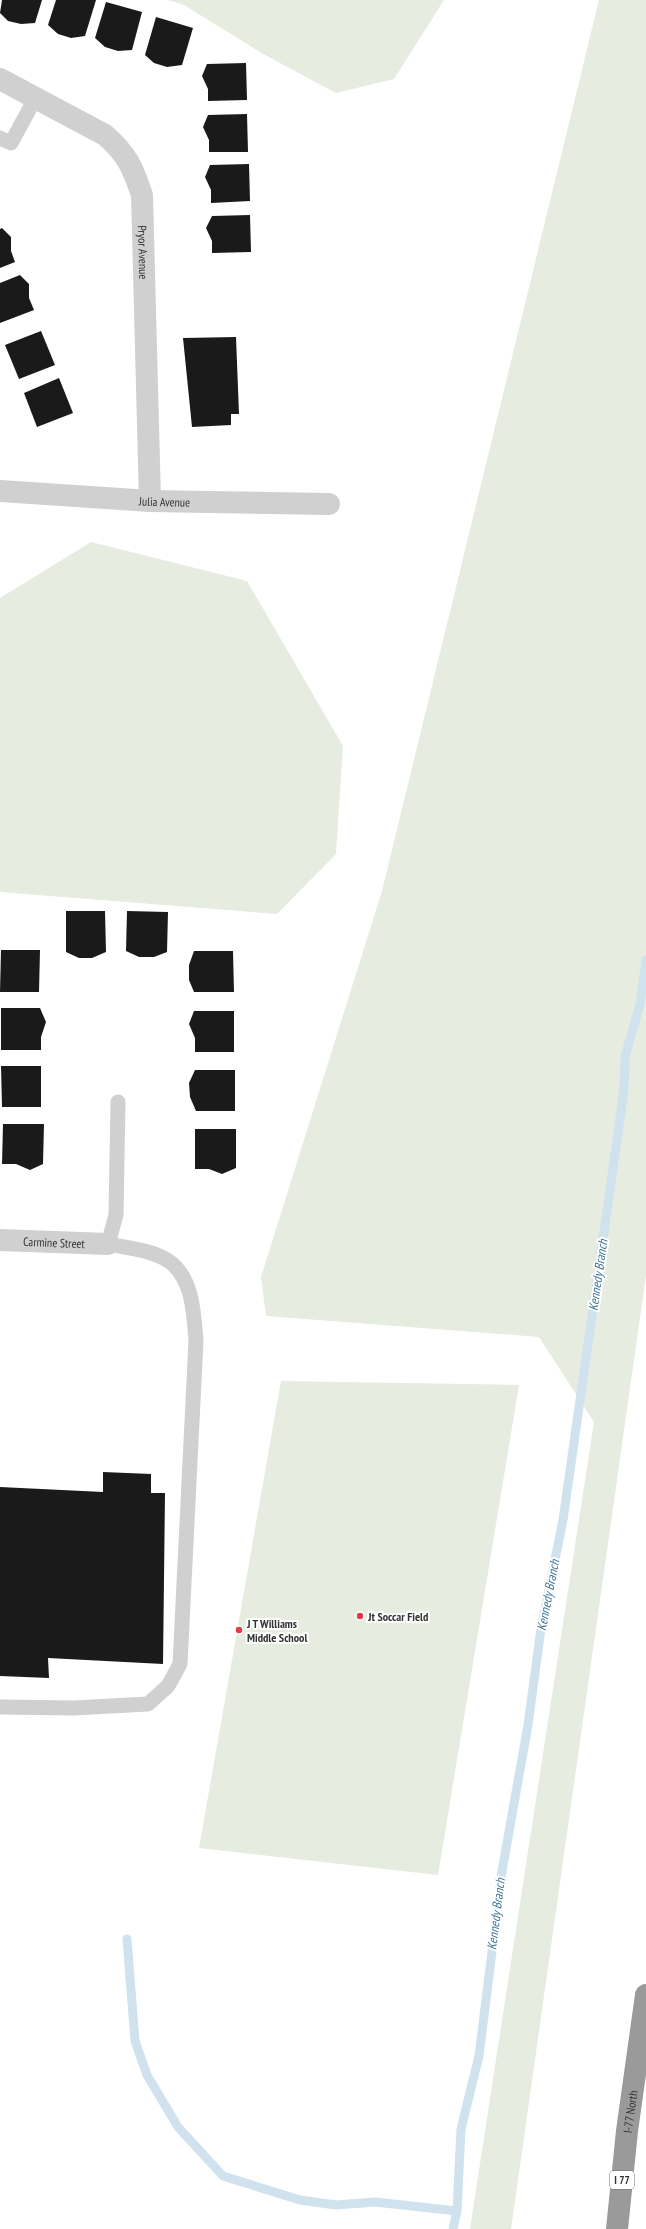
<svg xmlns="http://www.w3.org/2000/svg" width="646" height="2229" viewBox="0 0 646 2229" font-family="'PT Sans Narrow',sans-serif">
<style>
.green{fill:#e6ecdf}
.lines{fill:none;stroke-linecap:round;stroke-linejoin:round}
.stream{stroke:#cfe2ee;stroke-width:9}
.building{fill:#1a1a1a}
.service{stroke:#d0d0d0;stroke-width:15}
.minor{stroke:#d0d0d0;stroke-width:22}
.motorway{stroke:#9a9a9a;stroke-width:22}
.poi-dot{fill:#e63946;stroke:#fff;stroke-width:1.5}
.labels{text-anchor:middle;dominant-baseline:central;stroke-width:4;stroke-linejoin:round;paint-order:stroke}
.shield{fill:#fff;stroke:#707070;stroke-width:1}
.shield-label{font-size:11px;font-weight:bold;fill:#333}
.street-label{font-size:12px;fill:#333;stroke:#fff}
.poi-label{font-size:12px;font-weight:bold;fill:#333;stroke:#fff;text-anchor:start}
.water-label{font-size:13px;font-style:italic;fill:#3f7597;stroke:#fff}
</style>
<rect width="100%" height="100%" fill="#fff"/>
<!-- green -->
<g class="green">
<polygon points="168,0 444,0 394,79 336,93 265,55 184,5"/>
<polygon points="599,0 646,0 646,1275 511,2229 470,2229 594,1422 539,1337 266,1316 261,1277 382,891"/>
<polygon points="91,542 247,581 343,746 336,854 277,914 0,892 0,598"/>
<polygon points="281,1381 519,1385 438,1875 199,1848"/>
</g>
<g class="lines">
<!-- stream -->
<g class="stream">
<polyline points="127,1939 135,2041 147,2075 178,2127 223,2176 300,2200 336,2205 375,2202 457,2211"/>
<polyline points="453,2229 457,2211 461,2129 479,2056 502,1871 528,1725 541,1629 563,1520 624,1090 625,1057 640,1004 646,960"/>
</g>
</g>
<!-- building -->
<g class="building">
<polygon points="2,0 42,0 35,23 21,24 8,21 0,13"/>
<polygon points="56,0 96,0 85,36 71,38 58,34 48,25"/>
<polygon points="106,2 142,12 132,50 118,51 105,47 95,38"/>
<polygon points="156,17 193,28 182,65 167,67 154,63 145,55"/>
<polygon points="246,63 247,100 208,101 208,89 202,76 207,64"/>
<polygon points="247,114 248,152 209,152 209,140 203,127 208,115"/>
<polygon points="249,164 250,201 211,203 211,190 205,177 210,165"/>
<polygon points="250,215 251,252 212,253 212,241 206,228 212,216"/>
<polygon points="2,228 11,237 11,251 15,262 0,268 0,229"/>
<polygon points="20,275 29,284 29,298 34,310 0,323 0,283"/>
<polygon points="41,331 55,365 19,379 5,345"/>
<polygon points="236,337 239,414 231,414 231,425 192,427 183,338"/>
<polygon points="59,378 73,413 37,427 24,393"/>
<polygon points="66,911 105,911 106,952 92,958 79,958 66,952"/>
<polygon points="127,911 168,912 167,952 154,957 139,957 126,951"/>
<polygon points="1,950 40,950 39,992 0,992"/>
<polygon points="194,951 233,951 234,992 194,992 189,980 189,965"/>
<polygon points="1,1008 40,1008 46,1022 41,1037 41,1050 1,1050"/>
<polygon points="194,1011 234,1011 234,1052 195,1052 195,1038 189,1024"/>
<polygon points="1,1066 41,1066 41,1107 2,1107"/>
<polygon points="195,1070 235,1070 235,1111 196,1111 190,1097 189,1083"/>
<polygon points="3,1124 44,1124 43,1164 30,1170 16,1164 2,1164"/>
<polygon points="195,1129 236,1129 236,1168 222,1174 209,1169 195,1169"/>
<polygon points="103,1472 151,1474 151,1493 165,1493 163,1664 48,1658 49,1678 0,1676 0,1487 103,1492"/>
</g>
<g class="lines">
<!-- service -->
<g class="service">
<polyline points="0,138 11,143 36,97"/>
<path d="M0 1707 74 1708 148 1704 168 1686 180 1664 196 1341C194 1315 193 1279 170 1262 154 1250 128 1248 108 1244L116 1215 118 1102"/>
</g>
<!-- minor -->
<g class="minor">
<path id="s1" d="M0 79 105 135C127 154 133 168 142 195L150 501"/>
<path id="s2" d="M0 491 150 501 329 504"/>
<path id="s3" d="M0 1240 108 1244"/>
</g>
<!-- motorway -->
<path class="motorway" id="s4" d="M617 2229 627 2131 646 1995"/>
</g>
<!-- markers -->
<g class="poi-dot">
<circle cx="360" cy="1616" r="4"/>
<circle cx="239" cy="1630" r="4"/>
</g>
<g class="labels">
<!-- shield labels -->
<rect class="shield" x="610" y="2171" width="24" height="18" rx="3"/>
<g class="shield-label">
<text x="622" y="2180">I 77</text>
</g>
<!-- street labels -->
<g class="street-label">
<text stroke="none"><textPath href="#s1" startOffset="248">Pryor Avenue</textPath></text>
<text stroke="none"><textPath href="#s2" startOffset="165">Julia Avenue</textPath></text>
<text stroke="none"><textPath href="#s3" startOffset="54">Carmine Street</textPath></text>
<text stroke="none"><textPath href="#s4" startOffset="118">I-77 North</textPath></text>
</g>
<!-- poi labels -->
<g class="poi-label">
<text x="368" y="1616">Jt Soccar Field</text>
<text x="247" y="1623">J T Williams<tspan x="247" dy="14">Middle School</tspan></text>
</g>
<!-- water labels -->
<g class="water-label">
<text transform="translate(598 1275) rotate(-82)">Kennedy Branch</text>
<text transform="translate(548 1595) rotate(-79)">Kennedy Branch</text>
<text transform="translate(496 1914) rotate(-83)">Kennedy Branch</text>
</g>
</g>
</svg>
